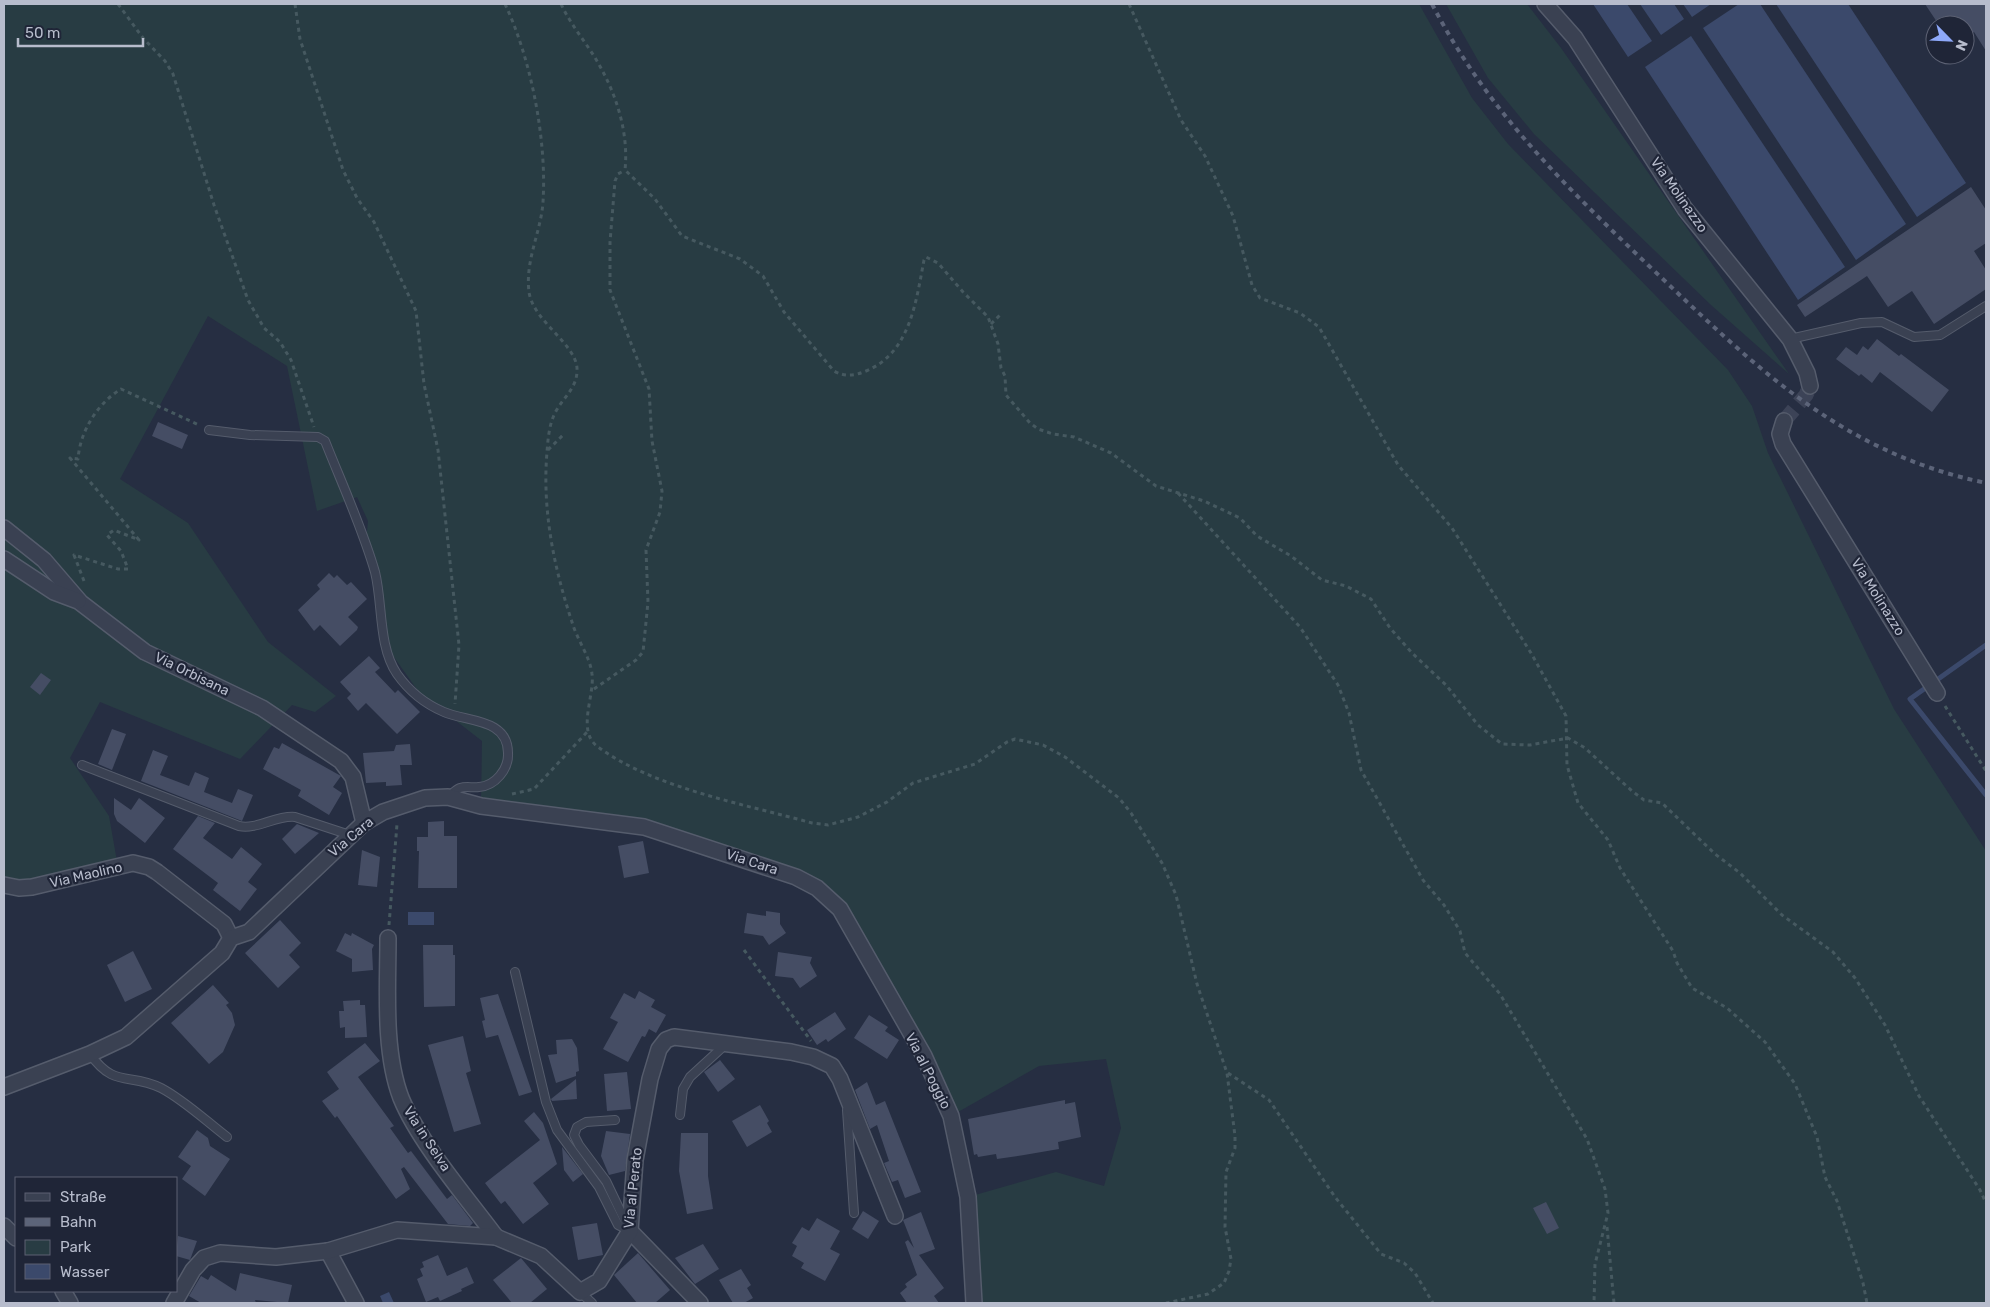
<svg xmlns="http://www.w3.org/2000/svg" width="1990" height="1307" viewBox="0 0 1990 1307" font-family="Rubik,sans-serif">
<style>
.green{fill:#283c43}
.water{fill:#3b496b}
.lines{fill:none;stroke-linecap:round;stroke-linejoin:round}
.stream{stroke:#3b496b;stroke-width:5}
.building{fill:#454d64}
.street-tunnel{stroke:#3c4357;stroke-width:15;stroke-dasharray:15 8;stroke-linecap:butt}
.lane-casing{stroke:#555c6c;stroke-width:10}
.street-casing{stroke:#555c6c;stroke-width:18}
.path{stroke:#465960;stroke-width:3;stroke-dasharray:4 4;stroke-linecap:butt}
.lane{stroke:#3a4152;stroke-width:8}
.street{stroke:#3a4152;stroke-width:15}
.rail{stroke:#5c6479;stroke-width:4;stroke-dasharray:5 5;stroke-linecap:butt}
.labels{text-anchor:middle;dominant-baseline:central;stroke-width:4.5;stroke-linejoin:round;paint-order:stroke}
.street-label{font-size:14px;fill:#b7bccc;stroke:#1f2537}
</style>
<rect width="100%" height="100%" fill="#262e42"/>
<!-- green -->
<g class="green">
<polygon points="4,4 1419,4 1472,98 1508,144 1728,370 1752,406 1768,453 1894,709 1986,851 1986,1303 974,1303 968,1197 1056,1172 1104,1186 1121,1128 1106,1059 1039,1066 951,1116 882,984 817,888 644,827 481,806 482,741 446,713 426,702 386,646 366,543 368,521 357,497 317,511 287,366 208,316 120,479 188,523 268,642 336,696 315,712 292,705 240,759 100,702 70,758 109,816 118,867 4,885"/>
<polygon points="1446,4 1527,4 1561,48 1789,374 1711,305 1534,134 1488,78"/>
</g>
<!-- water -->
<g class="water">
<polygon points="1593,4 1627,4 1652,41 1628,57"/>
<polygon points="1640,4 1674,4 1684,19 1661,35"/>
<polygon points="1683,4 1711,4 1692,17"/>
<polygon points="1739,4 1760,4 1906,224 1856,260 1703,28"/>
<polygon points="1776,4 1848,4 1966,183 1917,217"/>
<polygon points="1691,36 1845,267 1798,300 1645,67"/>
<rect x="408" y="912" width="26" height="13"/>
<polygon points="389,1292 394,1303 383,1303 380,1296"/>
</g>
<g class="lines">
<!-- stream -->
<polyline class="stream" points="1986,645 1910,699 1986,795"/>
</g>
<!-- building -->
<g class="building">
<polygon points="1925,4 1986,4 1986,51 1974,32 1965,38 1965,25 1939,25"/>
<polygon points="1971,187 1986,210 1986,243 1974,251 1986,270 1986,289 1934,324 1912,291 1888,307 1867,276 1805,317 1797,305"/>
<polygon points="1877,339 1899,356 1901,354 1949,390 1932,412 1880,372 1872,383 1861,374 1859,376 1836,359 1846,347 1857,355 1863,346 1868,350"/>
<polygon points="158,422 188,435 182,449 152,436"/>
<polygon points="329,573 334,578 337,575 347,585 351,582 367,599 348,617 358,627 357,630 340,646 320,625 314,631 298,610 320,589 317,585"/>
<polygon points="369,656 380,668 375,672 395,693 398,690 420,712 397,734 366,703 358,711 347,698 351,694 340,682"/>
<polygon points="41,673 51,680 40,695 30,687"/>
<polygon points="112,729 126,734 112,770 98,764"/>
<polygon points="282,743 341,776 333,787 342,793 329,815 298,796 301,790 263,769 274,747 279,749"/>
<polygon points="410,744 412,765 400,765 402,785 386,786 386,782 366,783 363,753 394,751 396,745"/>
<polygon points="153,750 168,756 160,775 189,786 195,772 209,778 204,792 232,803 238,789 253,795 242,821 141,781"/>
<polygon points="114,798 131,810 139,798 165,818 145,843 117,821 114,814"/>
<polygon points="198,816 215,823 203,838 232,859 241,847 262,864 248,882 257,889 240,911 213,890 218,883 173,849"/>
<polygon points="444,821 444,836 457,836 457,888 418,888 419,851 417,851 417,837 428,837 428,822"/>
<polygon points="297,824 319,833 295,854 282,839"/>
<polygon points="643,841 649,873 624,878 618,846"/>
<polygon points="362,850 380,857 377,887 358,885"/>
<polygon points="766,911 780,913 780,924 786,933 769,945 763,936 744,933 747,913 766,916"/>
<polygon points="280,920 301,943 289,955 300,967 278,988 245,953"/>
<polygon points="345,933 351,936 352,933 374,945 372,949 373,970 352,972 352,959 336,951"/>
<polygon points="423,945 453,945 453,955 455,955 455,1006 424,1007"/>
<polygon points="133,951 152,989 125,1002 107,965"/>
<polygon points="778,952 812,957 810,963 817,976 800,988 793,978 775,976"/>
<polygon points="213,985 229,1003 226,1005 232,1013 235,1025 223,1052 209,1064 171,1023"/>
<polygon points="639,991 655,1000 651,1007 666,1015 656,1033 649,1029 645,1037 642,1036 628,1062 603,1049 618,1022 610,1018 624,993 635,999"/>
<polygon points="498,994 532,1092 519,1096 498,1035 486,1038 482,1021 485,1020 480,998"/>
<polygon points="360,1000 360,1005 365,1005 367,1037 345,1038 345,1027 340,1028 339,1011 344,1011 343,1001"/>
<polygon points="835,1012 846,1029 828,1042 826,1039 817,1045 807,1030"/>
<polygon points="869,1015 888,1027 885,1031 899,1040 887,1059 854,1038"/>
<polygon points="463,1036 471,1071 466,1073 481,1124 454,1132 428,1045"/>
<polygon points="572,1039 577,1048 579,1071 576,1072 576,1076 556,1083 548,1055 557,1054 556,1040"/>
<polygon points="365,1043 380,1061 358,1077 394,1126 390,1128 408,1153 411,1151 447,1199 452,1195 473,1223 470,1226 448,1224 404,1167 401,1169 410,1189 396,1199 337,1116 335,1118 322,1101 339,1089 327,1072"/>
<polygon points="720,1060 735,1079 718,1092 704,1072"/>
<polygon points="627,1072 631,1109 607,1111 604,1074"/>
<polygon points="576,1079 577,1099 552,1101 551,1099"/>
<polygon points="867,1082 876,1105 885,1101 921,1192 905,1198 898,1180 892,1182 884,1163 889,1161 877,1125 870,1129 855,1090"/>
<polygon points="1065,1100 1065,1104 1075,1102 1081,1137 1058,1142 1059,1149 1024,1155 997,1159 996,1154 978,1157 977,1154 974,1155 968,1119"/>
<polygon points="760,1105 769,1121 767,1123 772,1132 747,1147 732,1121"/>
<polygon points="534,1112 543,1123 557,1164 533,1183 549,1204 523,1224 505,1201 501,1204 485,1183 540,1140 524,1121"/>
<polygon points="197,1130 208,1138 210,1146 230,1159 205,1196 182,1179 191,1166 178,1157"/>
<polygon points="606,1131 630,1134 625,1171 609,1175 601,1156"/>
<polygon points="681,1133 708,1133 708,1176 713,1209 687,1214 679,1171"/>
<polygon points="562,1147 583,1174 573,1182 564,1170"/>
<polygon points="1546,1202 1559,1228 1547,1234 1533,1208"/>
<polygon points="863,1211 879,1221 868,1239 852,1229"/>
<polygon points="921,1212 935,1249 919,1255 944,1288 934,1296 939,1303 907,1303 900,1293 907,1287 905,1284 917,1275 905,1242 908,1240 914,1248 903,1220"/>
<polygon points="817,1218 840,1231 830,1249 840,1254 825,1281 801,1268 804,1263 792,1256 797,1246 792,1243 802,1227 809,1231"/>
<polygon points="597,1223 603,1255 578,1260 572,1227"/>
<polygon points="178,1236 197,1241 190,1260 176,1256"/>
<polygon points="703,1244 719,1269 695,1284 675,1258"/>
<polygon points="638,1253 670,1290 655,1303 637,1303 614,1275"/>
<polygon points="438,1255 447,1276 467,1267 474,1283 461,1289 462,1291 440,1301 438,1297 426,1302 417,1279 423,1276 420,1269 424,1267 422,1262"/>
<polygon points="521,1258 547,1289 530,1303 512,1303 493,1280"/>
<polygon points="741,1269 751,1285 747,1288 753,1298 744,1303 733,1303 719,1280"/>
<polygon points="240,1273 292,1285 288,1303 255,1300 256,1303 201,1303 189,1296 201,1276 208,1280 211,1275 236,1291"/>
</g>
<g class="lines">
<!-- street-tunnel -->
<polyline class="street-tunnel" points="1784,421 1806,395 1810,386"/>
<!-- lane casing -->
<g class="lane-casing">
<g id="lane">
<polyline points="1790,339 1861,323 1882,322 1914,337 1940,335 1986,306"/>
<path d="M209 430 250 435 318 437 325 441C342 484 362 527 375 572 383 604 378 646 397 674 409 691 425 704 444 712 466 722 508 718 508 753 509 769 495 786 479 787 473 788 466 786 460 788 455 790 452 794 448 797"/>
<path d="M82 765 239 826C257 830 276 815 295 817L350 835"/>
<polyline points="515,972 546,1102 557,1130 599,1187 618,1225 630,1231"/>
<path d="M90 1054C115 1089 129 1072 161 1088 184 1100 206 1121 227 1137"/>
<polyline points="847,1110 854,1213"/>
<polyline points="680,1115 683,1089 690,1077 726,1044"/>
<polyline points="615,1120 586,1122 577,1127 574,1135 579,1145 606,1181 628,1227"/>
<polyline points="580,1292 592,1303"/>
</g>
</g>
<!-- street casing -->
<g class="street-casing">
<g id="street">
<polyline points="1545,4 1575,38 1685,209 1790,339 1807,373 1810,386"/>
<polyline points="1784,421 1780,434 1783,444 1937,693"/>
<polyline points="4,528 44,560 81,603 145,652 262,708 341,761 353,777 364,823"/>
<polyline points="4,559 54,592 78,601"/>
<polyline points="4,885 19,888 32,887 133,863 149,867 157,872 224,924 231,938"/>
<path d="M388 938C388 987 383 1051 401 1098 419 1142 467 1198 496 1237"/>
<polyline points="4,1087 90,1054 126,1037 222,953 231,938 249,932 364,823 383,812 425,798 448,797 481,806 644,827 796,877 817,888 840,909 924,1056 951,1116 968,1197 974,1303"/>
<polyline points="4,1226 16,1238"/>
<polyline points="630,1231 700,1303"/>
<polyline points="328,1251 356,1303"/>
<polyline points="63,1291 70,1303"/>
<polyline points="174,1303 193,1270 204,1258 220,1253 276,1257 328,1251 397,1230 496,1237 541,1256 580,1292 599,1281 630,1231 635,1160 650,1079 659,1049 666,1040 674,1037 791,1052 813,1057 832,1066 840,1079 895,1216"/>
</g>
</g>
<!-- path -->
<g class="path">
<polyline points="118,4 143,38 165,61 173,74 214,205 248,300 264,328 280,342 291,360 314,427"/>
<polyline points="295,4 300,39 343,170 357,198 374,222 416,311 424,384 438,450 459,645 455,704"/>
<path d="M505 4C531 59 547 140 543 202 541 232 525 260 529 292 533 321 575 343 577 368 578 388 563 397 555 413 549 425 548 439 547 452 542 510 554 568 572 622 577 640 590 656 592 674 595 696 576 731 598 747 654 788 744 804 812 823L828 825 858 817 887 802 913 783 975 764 1007 742 1015 739 1043 745 1065 757 1119 798 1131 813 1162 863 1176 895 1197 984 1227 1073 1235 1136V1148L1226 1172 1225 1227 1231 1259 1229 1271 1224 1283 1208 1294 1166 1303"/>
<path d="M561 4C570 23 583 39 594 56 615 90 629 130 625 170L655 199 682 236 740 259 763 276 784 312 834 371C845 377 854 376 866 371 910 353 916 302 924 260L926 257 938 263 963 292 988 317 998 344 1001 368 1005 376 1006 395 1030 423 1038 429 1053 434 1074 437 1111 453 1156 486 1204 501 1240 518 1257 536 1291 556 1322 580 1346 586 1371 599 1390 628 1412 653 1446 685 1478 725 1502 744 1530 745 1568 738 1585 748 1632 791 1644 800 1662 803 1715 854 1740 873 1782 915 1833 952 1855 978 1885 1025 1919 1096 1980 1190 1986 1203"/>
<polyline points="1129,4 1181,120 1205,156 1233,216 1252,285 1260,298 1300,313 1319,327 1398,465 1452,528 1531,653 1566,716 1567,765 1578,803 1608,840 1620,868 1673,951 1677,963 1692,988 1727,1008 1765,1042 1795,1084 1817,1137 1825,1177 1837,1201 1863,1283 1867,1303"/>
<polyline points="991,324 1001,314"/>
<polyline points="548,450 565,433"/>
<polyline points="1178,493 1300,627 1338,685 1349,713 1361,770 1423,880 1444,905 1460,931 1465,953 1500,994 1587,1139 1605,1189 1608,1213 1595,1264 1594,1303"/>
<path d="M84 581 74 555 118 569H128L121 551 107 535 114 530 139 540 70 458 78 459C80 431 98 403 121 389L199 425"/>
<polyline points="594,689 636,660 643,652 648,602 646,550 660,512 662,491 652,441 649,389 610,290 610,242 615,181 618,174 625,170"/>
<polyline points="1945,706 1986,771"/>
<polyline points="512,794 534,789 588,731"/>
<polyline points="389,925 397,824"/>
<polyline points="744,950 811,1041"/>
<polyline points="1228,1073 1269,1100 1335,1197 1381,1254 1404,1263 1415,1273 1433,1303"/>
<polyline points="1607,1227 1614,1303"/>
</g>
<!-- lane -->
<use href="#lane" class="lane"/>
<!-- street -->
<use href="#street" class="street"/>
<!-- rail -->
<path class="rail" d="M1432 4C1487 110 1563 184 1648 265 1753 364 1838 452 1986 483"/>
</g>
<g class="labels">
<!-- street labels -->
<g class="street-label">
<text transform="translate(1679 195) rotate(55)">Via Molinazzo</text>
<text transform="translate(1878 597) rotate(58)">Via Molinazzo</text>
<text transform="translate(192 674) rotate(26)">Via Orbisana</text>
<text transform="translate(351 837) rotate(-40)">Via Cara</text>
<text transform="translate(752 862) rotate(18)">Via Cara</text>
<text transform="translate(86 875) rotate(-13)">Via Maolino</text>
<text transform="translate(928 1071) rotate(63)">Via al Poggio</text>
<text transform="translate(427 1139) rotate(57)">Via in Selva</text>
<text transform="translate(633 1188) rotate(-84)">Via al Perato</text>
</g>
</g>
<!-- border -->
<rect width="1990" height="1307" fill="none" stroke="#b7bccc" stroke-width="10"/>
<!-- legend -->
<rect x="15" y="1177" width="162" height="115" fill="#1f2537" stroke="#5c6173"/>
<rect x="25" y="1193" width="25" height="8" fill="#3a4152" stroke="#5c6173"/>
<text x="60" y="1202" font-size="15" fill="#b7bccc">Straße</text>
<rect x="25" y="1218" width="25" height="8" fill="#5c6479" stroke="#5c6173"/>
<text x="60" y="1227" font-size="15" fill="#b7bccc">Bahn</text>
<rect x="25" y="1240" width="25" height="15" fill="#283c43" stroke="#5c6173"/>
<text x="60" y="1252" font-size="15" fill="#b7bccc">Park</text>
<rect x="25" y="1264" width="25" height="15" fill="#3b496b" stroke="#5c6173"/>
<text x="60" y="1277" font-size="15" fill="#b7bccc">Wasser</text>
<!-- north arrow -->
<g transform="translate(1950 40) rotate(114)"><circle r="24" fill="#1f2537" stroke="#5c6173"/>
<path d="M0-4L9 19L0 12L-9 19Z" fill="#8ea9fa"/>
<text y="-8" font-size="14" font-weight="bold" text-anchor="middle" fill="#b7bccc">N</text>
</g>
<!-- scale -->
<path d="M18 38v8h125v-8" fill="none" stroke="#b7bccc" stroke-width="2.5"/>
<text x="25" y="38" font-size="15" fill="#b7bccc" stroke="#1f2537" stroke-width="4" paint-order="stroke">50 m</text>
</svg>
